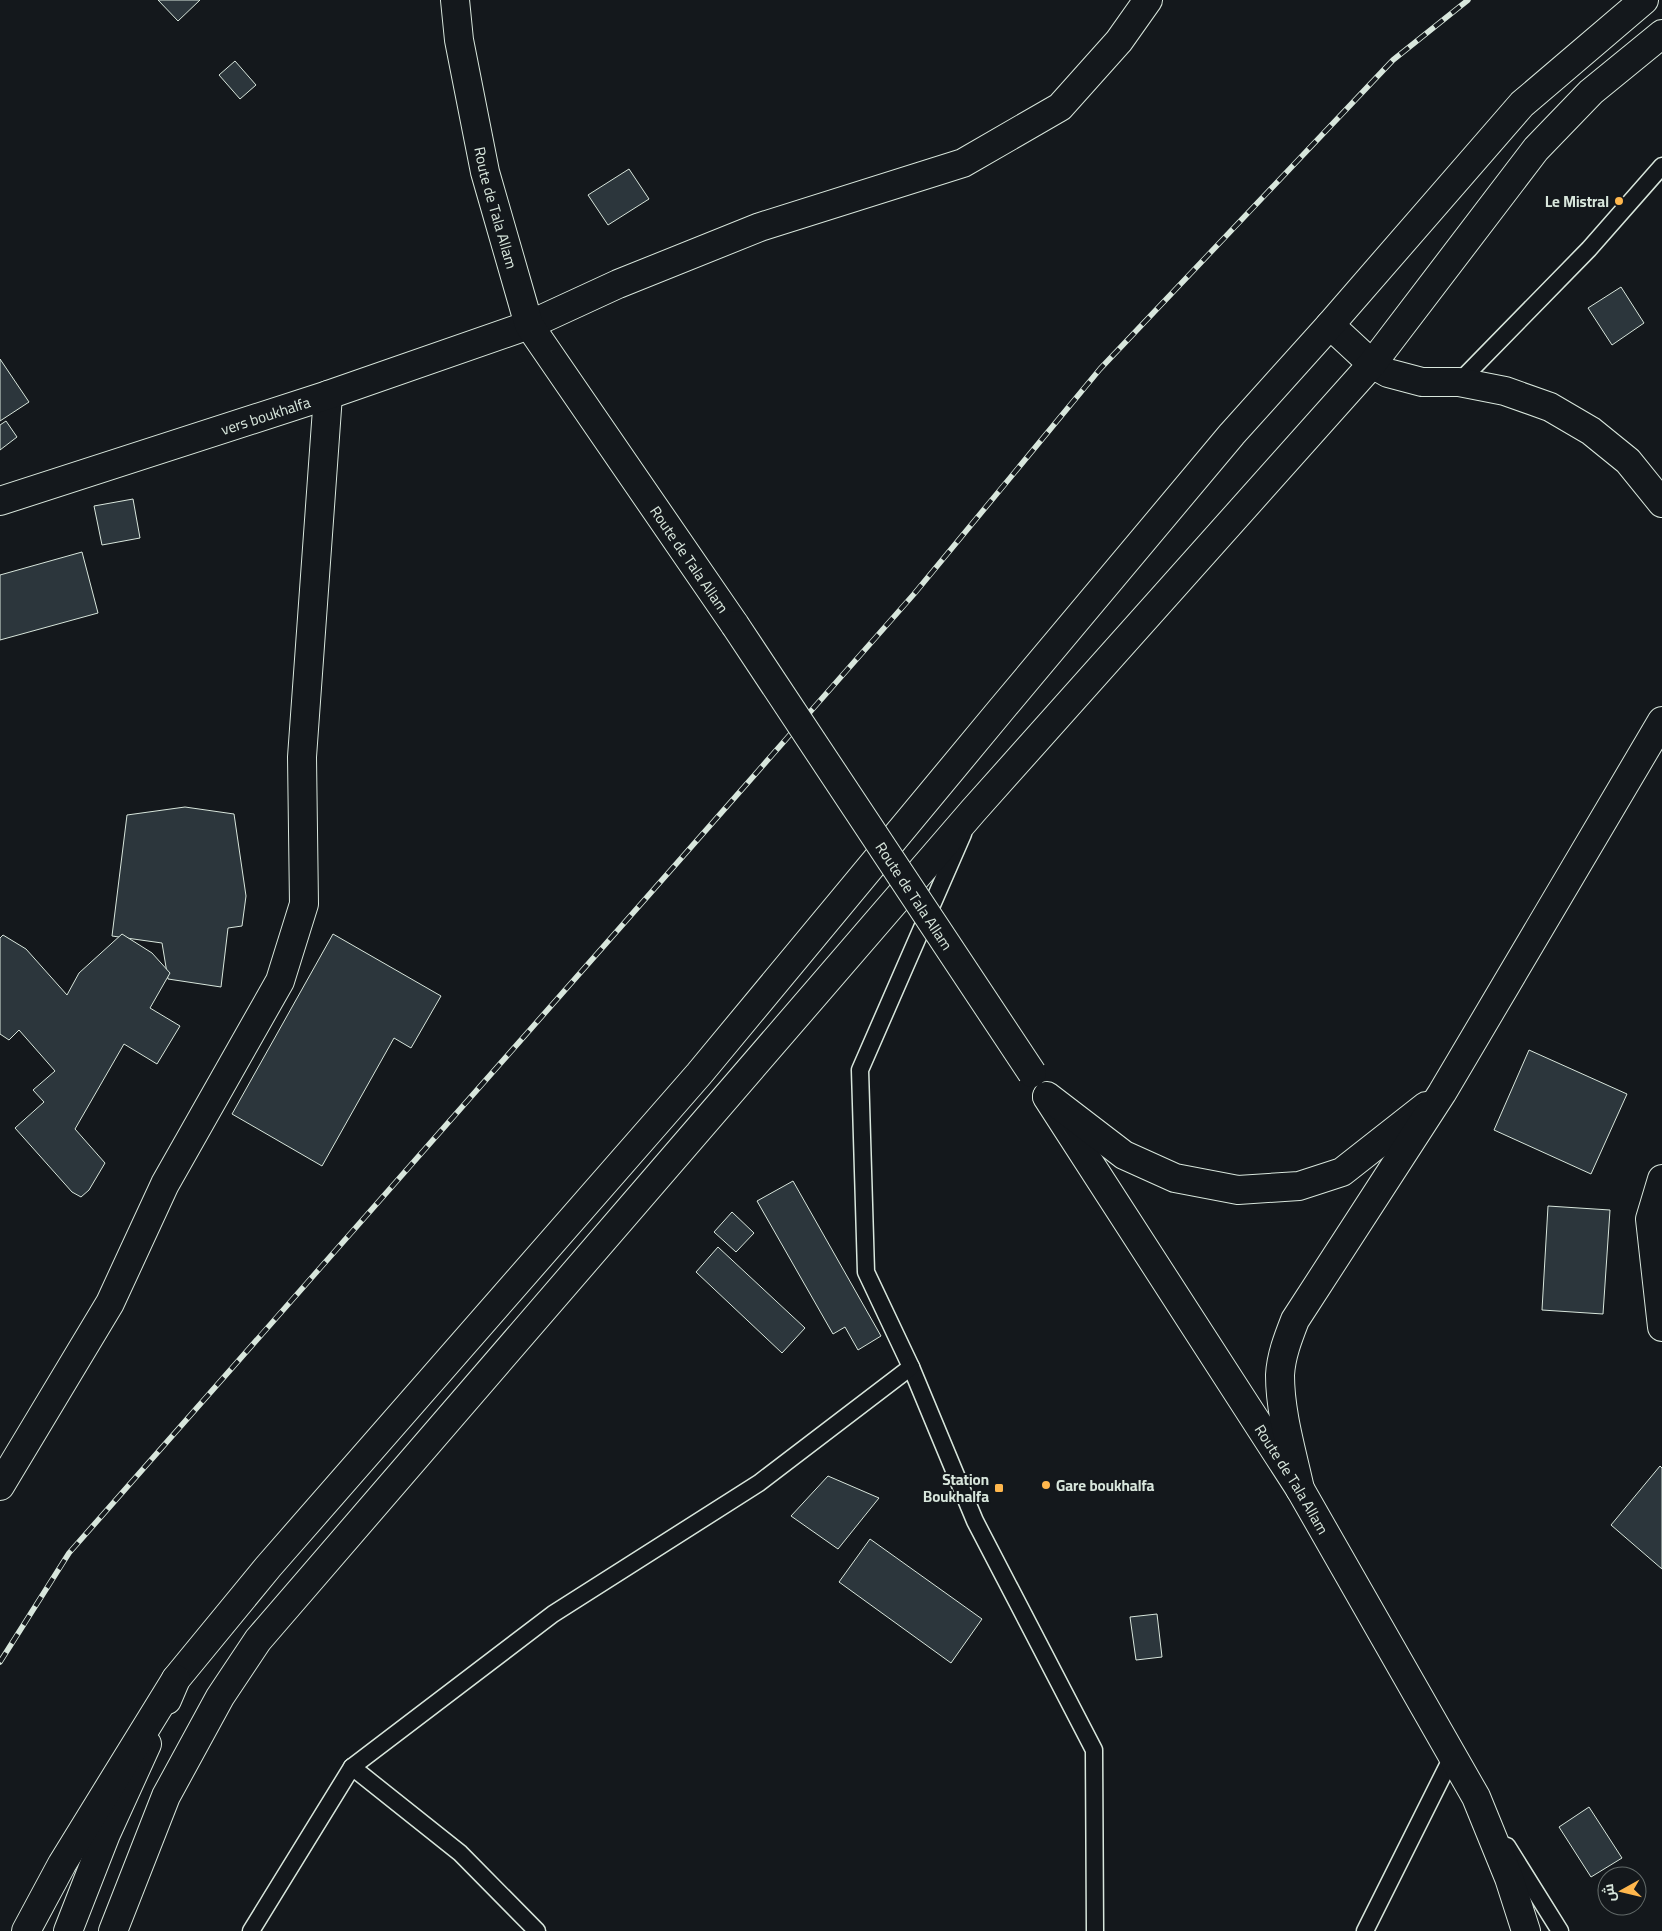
<svg xmlns="http://www.w3.org/2000/svg" width="1662" height="1931" viewBox="0 0 1662 1931" font-family="Georgia,Cairo,serif">
<style>
.building{fill:#2c363c;stroke:#d8e6dc}
.lines{fill:none;stroke-linecap:round;stroke-linejoin:round}
.service-casing{stroke:#d8e6dc;stroke-width:19}
.minor-casing{stroke:#d8e6dc;stroke-width:30}
.tertiary-casing{stroke:#d8e6dc;stroke-width:30}
.secondary-casing{stroke:#d8e6dc;stroke-width:30}
.trunk-casing{stroke:#d8e6dc;stroke-width:30}
.motorway-casing{stroke:#d8e6dc;stroke-width:30}
.service{stroke:#14181c;stroke-width:16}
.minor{stroke:#14181c;stroke-width:28}
.tertiary{stroke:#14181c;stroke-width:28}
.secondary{stroke:#14181c;stroke-width:28}
.trunk{stroke:#14181c;stroke-width:28}
.motorway{stroke:#14181c;stroke-width:28}
.rail-casing{stroke:#d8e6dc;stroke-width:5.5}
.rail{stroke:#14181c;stroke-width:4;stroke-dasharray:11;stroke-linecap:butt}
.secondary-bridge-casing{stroke:#d8e6dc;stroke-width:30;stroke-linecap:butt}
.secondary-bridge{stroke:#14181c;stroke-width:28}
.poi-dot{fill:#ffb74d;stroke:#14181c;stroke-width:2}
.labels{text-anchor:middle;dominant-baseline:central;stroke-width:4;stroke-linejoin:round;paint-order:stroke}
.poi-label{font-size:15px;font-weight:bold;fill:#d8e6dc;stroke:#14181c;text-anchor:end}
.street-label{font-size:15px;fill:#d8e6dc;stroke:#14181c}
</style>
<rect width="100%" height="100%" fill="#14181c"/>
<!-- building -->
<g class="building">
<polygon points="158,0 200,0 178,21"/>
<polygon points="235,61 256,85 240,99 219,75"/>
<polygon points="629,169 649,199 608,225 588,195"/>
<polygon points="1621,287 1644,323 1612,345 1588,308"/>
<polygon points="0,359 29,402 0,421"/>
<polygon points="6,421 17,437 0,450 0,425"/>
<polygon points="133,499 140,538 102,545 94,506"/>
<polygon points="82,552 98,613 0,640 0,575"/>
<polygon points="185,807 234,814 246,896 242,926 228,928 221,987 168,979 162,943 112,936 127,815"/>
<polygon points="122,934 152,953 170,973 150,1008 180,1026 157,1064 124,1044 75,1129 105,1163 89,1190 81,1197 72,1192 15,1128 44,1102 33,1090 55,1071 19,1030 9,1040 0,1034 0,938 3,935 26,949 67,995 79,973"/>
<polygon points="333,934 441,996 411,1048 394,1038 322,1166 232,1114"/>
<polygon points="1529,1050 1627,1094 1591,1174 1494,1130"/>
<polygon points="793,1181 881,1336 858,1350 845,1327 833,1334 757,1201"/>
<polygon points="1548,1206 1610,1210 1603,1314 1542,1310"/>
<polygon points="732,1212 754,1233 736,1252 714,1232"/>
<polygon points="718,1247 805,1328 782,1353 696,1272"/>
<polygon points="1660,1466 1662,1468 1662,1569 1611,1525"/>
<polygon points="828,1476 879,1498 838,1549 791,1516"/>
<polygon points="870,1539 982,1619 951,1663 839,1582"/>
<polygon points="1157,1614 1162,1657 1136,1660 1130,1617"/>
<polygon points="1589,1807 1622,1858 1591,1877 1559,1827"/>
</g>
<g class="lines">
<!-- service casing -->
<g class="service-casing">
<g id="service">
<polyline points="1459,382 1589,249 1662,166"/>
<polyline points="963,834 860,1070 866,1272 911,1367 975,1521 1094,1750 1095,1931"/>
<polyline points="352,1767 460,1853 537,1931"/>
<polyline points="1507,1846 1560,1931"/>
<polyline points="251,1931 352,1767 553,1614 759,1483 911,1367"/>
<polyline points="1365,1931 1453,1755"/>
</g>
</g>
<!-- minor casing -->
<g class="minor-casing">
<g id="minor">
<polyline points="1662,1179 1650,1219 1662,1327"/>
<polyline points="0,1486 110,1303 165,1184 280,981 304,904 302,757 328,395"/>
</g>
</g>
<!-- tertiary casing -->
<g class="tertiary-casing">
<g id="tertiary">
<path id="s1" d="M0 501 328 395 529 325 618 284 760 227 963 163 1060 107 1119 41 1148 0"/>
</g>
</g>
<!-- secondary casing -->
<g class="secondary-casing">
<g id="secondary">
<path id="s2" d="M455 0 459 40 485 172 529 325 735 625"/>
<path id="s3" d="M1047 1097 1300 1489 1476 1797 1509 1878 1526 1931"/>
</g>
</g>
<!-- trunk casing -->
<g class="trunk-casing">
<g id="trunk">
<polyline points="1330,325 1372,364 1388,373 1422,382 1459,382 1505,391 1550,407 1591,431 1628,461 1662,503"/>
<polyline points="1047,1096 1124,1155 1175,1178 1238,1190 1299,1186 1342,1172 1426,1106"/>
<path d="M1300 1489C1292 1452 1280 1413 1280 1375 1281 1356 1288 1338 1295 1320L1442 1093 1662 721"/>
<polyline points="167,1700 176,1679 268,1567 699,1074 1000,711 1232,434 1330,325 1522,104 1644,0"/>
<polyline points="68,1931 106,1834 147,1744"/>
<polyline points="113,1931 166,1796 220,1697 258,1640 973,811 1372,364 1536,149 1591,92 1662,34"/>
</g>
</g>
<!-- motorway casing -->
<g class="motorway-casing">
<polyline id="motorway" points="26,1931 62,1864 176,1679"/>
</g>
<!-- service -->
<use href="#service" class="service"/>
<!-- minor -->
<use href="#minor" class="minor"/>
<!-- tertiary -->
<use href="#tertiary" class="tertiary"/>
<!-- secondary -->
<use href="#secondary" class="secondary"/>
<!-- trunk -->
<use href="#trunk" class="trunk"/>
<!-- motorway -->
<use href="#motorway" class="motorway"/>
<!-- rail casing -->
<g class="rail-casing">
<polyline id="rail" points="0,1662 69,1553 914,594 1100,369 1393,60 1468,0"/>
</g>
<!-- rail -->
<use href="#rail" class="rail"/>
<!-- secondary-bridge casing -->
<g class="secondary-bridge-casing">
<g id="secondary-bridge">
<path id="s4" d="M735 625 1032 1073"/>
</g>
</g>
<!-- secondary-bridge -->
<use href="#secondary-bridge" class="secondary-bridge"/>
</g>
<!-- markers -->
<g class="poi-dot">
<circle cx="1619" cy="201" r="5"/>
<circle cx="1046" cy="1485" r="5"/>
<rect x="994" y="1483" width="10" height="10" rx="2.5"/>
</g>
<g class="labels">
<!-- poi labels -->
<g class="poi-label">
<text x="1609" y="201">Le Mistral</text>
<text x="989" y="1479">Station<tspan x="989" dy="17">Boukhalfa</tspan></text>
<text x="1056" y="1485" text-anchor="start">Gare boukhalfa</text>
</g>
<!-- street labels -->
<g class="street-label">
<text stroke="none"><textPath href="#s2" startOffset="212">Route de Tala Allam</textPath></text>
<text stroke="none"><textPath href="#s1" startOffset="279">vers boukhalfa</textPath></text>
<text stroke="none"><textPath href="#s2" startOffset="618">Route de Tala Allam</textPath></text>
<text stroke="none"><textPath href="#s4" startOffset="325">Route de Tala Allam</textPath></text>
<text stroke="none"><textPath href="#s3" startOffset="454">Route de Tala Allam</textPath></text>
</g>
</g>
<!-- north arrow -->
<g transform="translate(1622 1891) rotate(262)"><circle r="24" fill="#14181c" stroke="#626a69"/>
<path d="M0-4L9 19L0 12L-9 19Z" fill="#ffb74d"/>
<text y="-8" font-size="14" font-weight="bold" text-anchor="middle" fill="#d8e6dc">ش</text>
</g>
</svg>
